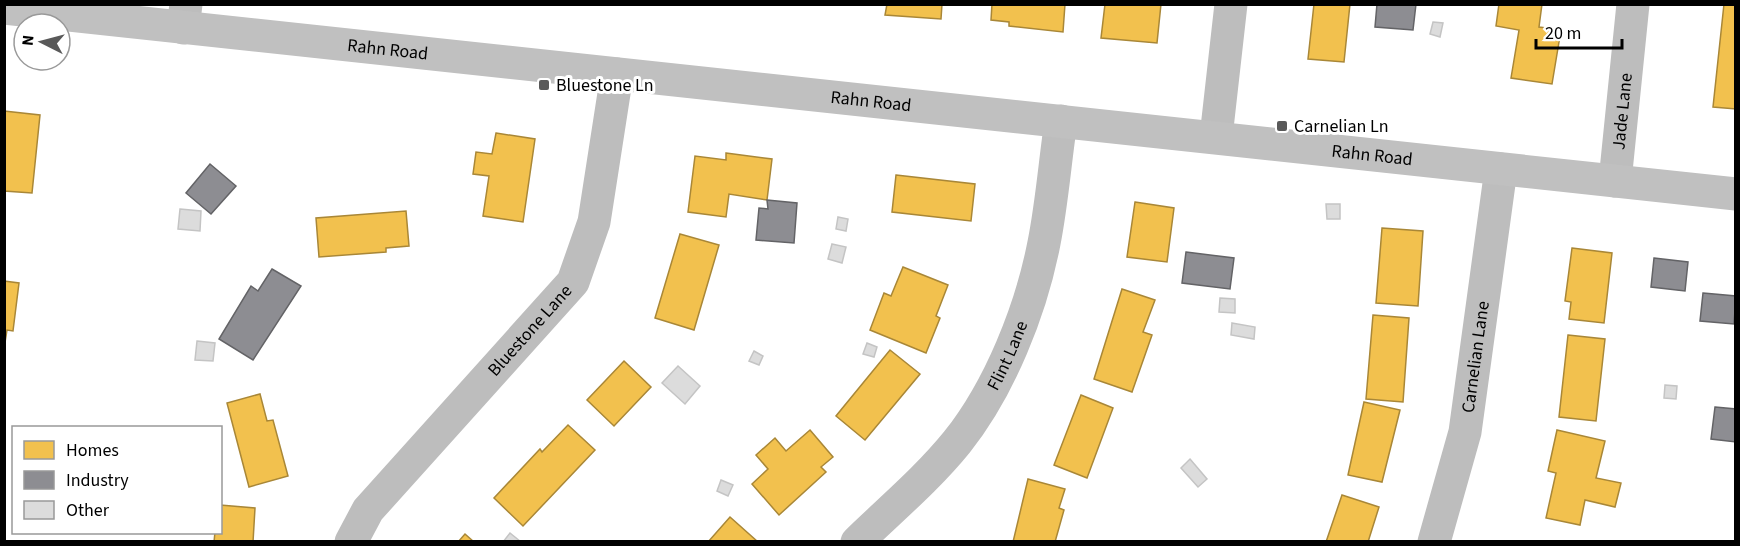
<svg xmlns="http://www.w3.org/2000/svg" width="1740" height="546" viewBox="0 0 1740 546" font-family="'Source Sans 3',sans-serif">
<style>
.homes{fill:#f2c14e;stroke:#a98737;stroke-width:1.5}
.industry{fill:#8d8d92;stroke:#636366;stroke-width:1.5}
.building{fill:#dcdcdc;stroke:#c4c4c4;stroke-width:1.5}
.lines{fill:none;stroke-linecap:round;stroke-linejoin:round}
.street{stroke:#bdbdbd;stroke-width:33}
.secondary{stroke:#c0c0c0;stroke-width:33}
.poi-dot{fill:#595959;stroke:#fff;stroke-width:2}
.labels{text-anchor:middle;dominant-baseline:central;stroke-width:6;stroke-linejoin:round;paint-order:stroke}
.street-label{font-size:18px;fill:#000;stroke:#fff}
.poi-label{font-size:18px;fill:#000;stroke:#fff;text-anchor:start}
</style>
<rect width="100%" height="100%" fill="#fff"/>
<!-- homes -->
<g class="homes">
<polygon points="887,4 942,4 941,19 885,15"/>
<polygon points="992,4 1065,4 1063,32 1009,26 1009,22 991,20"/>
<polygon points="1105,4 1161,4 1157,43 1101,38"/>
<polygon points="1314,4 1350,4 1344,62 1308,59"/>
<polygon points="1499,4 1542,4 1539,27 1561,30 1552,84 1511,78 1519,30 1496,26"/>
<polygon points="1724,4 1736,4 1736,109 1713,107"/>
<polygon points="4,111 40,115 32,193 4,191"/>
<polygon points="496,133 535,139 523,222 483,216 489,176 473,174 476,152 492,154"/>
<polygon points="726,153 772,159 767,200 729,194 726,217 688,212 695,156 726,160"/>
<polygon points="896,175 975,184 971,221 892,212"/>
<polygon points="1135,202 1174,208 1167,262 1127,257"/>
<polygon points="406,211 409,246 386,248 386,252 319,257 316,218"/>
<polygon points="1382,228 1423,231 1418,306 1376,303"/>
<polygon points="680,234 719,245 694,330 655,318"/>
<polygon points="1572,248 1612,253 1604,323 1569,319 1571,302 1565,301"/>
<polygon points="903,267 948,285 936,316 940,318 926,353 870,330 884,293 891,296"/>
<polygon points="4,281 19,283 13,331 7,330 4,349"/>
<polygon points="1122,289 1155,300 1143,332 1152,335 1132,392 1094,379"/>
<polygon points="1373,315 1409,318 1403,402 1366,399"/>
<polygon points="1568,335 1605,339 1596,421 1559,417"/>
<polygon points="890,350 920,374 865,440 836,416"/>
<polygon points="624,361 651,387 614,426 587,400"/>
<polygon points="260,394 267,421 273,420 288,476 249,487 227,403"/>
<polygon points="1081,395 1113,408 1087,478 1054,465"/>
<polygon points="1364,402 1400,410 1382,482 1348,475"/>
<polygon points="568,425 595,450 523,526 494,498 540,449 542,452"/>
<polygon points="810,430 833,457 821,467 826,472 779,515 752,484 768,469 756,455 775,438 786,451"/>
<polygon points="1557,430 1605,441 1596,478 1621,483 1615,507 1585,500 1580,525 1546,518 1556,473 1548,471"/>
<polygon points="1028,479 1065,489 1059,508 1064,510 1055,542 1013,542"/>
<polygon points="1342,495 1379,507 1368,542 1326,542"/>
<polygon points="220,505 255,508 253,542 214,542 215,532 220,532"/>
<polygon points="730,517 758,542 708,542"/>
<polygon points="465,534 474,542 458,542"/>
</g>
<!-- industry -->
<g class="industry">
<polygon points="1377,4 1416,4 1413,30 1375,27"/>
<polygon points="210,164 236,186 211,214 186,193"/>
<polygon points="767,200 797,203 794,243 756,240 759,208 768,209"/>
<polygon points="1186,252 1234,258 1230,289 1182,283"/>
<polygon points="1654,258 1688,262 1685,291 1651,287"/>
<polygon points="272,269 301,286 253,360 219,339 251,286 258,291"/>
<polygon points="1703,293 1736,296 1734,324 1700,321"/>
<polygon points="1715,407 1736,409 1736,442 1711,439"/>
</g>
<!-- building -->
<g class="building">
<polygon points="1433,22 1443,23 1440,37 1430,34"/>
<polygon points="1326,204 1340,204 1340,219 1327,219"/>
<polygon points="180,209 201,211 200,231 178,229"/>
<polygon points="838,217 848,219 846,231 836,229"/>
<polygon points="832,244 846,247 842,263 828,259"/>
<polygon points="1220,298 1235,299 1235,313 1219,312"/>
<polygon points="1232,323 1255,327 1254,339 1231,335"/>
<polygon points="197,341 215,343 213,361 195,360"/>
<polygon points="867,343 877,347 874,357 863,354"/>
<polygon points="754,351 763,356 759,365 749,361"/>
<polygon points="678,366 700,386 685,404 662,383"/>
<polygon points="1665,385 1677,386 1676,399 1664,398"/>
<polygon points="1190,459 1207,479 1198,487 1181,468"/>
<polygon points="721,480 733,485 728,496 717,491"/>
<polygon points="510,533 521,542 503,542"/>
</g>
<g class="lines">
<!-- street -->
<g class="street">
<polyline points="183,28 186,4"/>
<polyline points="1216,137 1231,4"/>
<path id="s1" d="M1615 181 1633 4"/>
<path id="s2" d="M351 542 368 510 573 282 594 222 617 74"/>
<path id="s3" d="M857 542C891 509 927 479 957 442 1000 388 1031 310 1044 243 1052 203 1055 161 1061 121"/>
<path id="s4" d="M1434 542 1465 432 1501 169"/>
</g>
<!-- secondary -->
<path class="secondary" id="s5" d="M4 8 1736 194"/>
</g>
<!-- markers -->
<g class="poi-dot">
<rect x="538" y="79" width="12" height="12" rx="3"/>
<rect x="1276" y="120" width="12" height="12" rx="3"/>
</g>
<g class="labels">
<!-- street labels -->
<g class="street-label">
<text stroke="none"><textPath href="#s5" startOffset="386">Rahn Road</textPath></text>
<text stroke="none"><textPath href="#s5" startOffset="872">Rahn Road</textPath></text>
<text stroke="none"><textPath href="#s1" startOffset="70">Jade Lane</textPath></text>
<text stroke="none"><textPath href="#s5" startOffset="1376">Rahn Road</textPath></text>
<text stroke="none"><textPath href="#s2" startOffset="278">Bluestone Lane</textPath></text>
<text stroke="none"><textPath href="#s3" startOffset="242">Flint Lane</textPath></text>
<text stroke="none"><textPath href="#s4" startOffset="190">Carnelian Lane</textPath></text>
</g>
<!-- poi labels -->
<g class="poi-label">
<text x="556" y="85">Bluestone Ln</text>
<text x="1294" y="126">Carnelian Ln</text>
</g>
</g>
<!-- border -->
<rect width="1740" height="546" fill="none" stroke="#000000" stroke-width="12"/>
<!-- legend -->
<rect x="12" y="426" width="210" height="108" fill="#ffffff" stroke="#999999" stroke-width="1.5"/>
<rect x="24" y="441" width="30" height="18" fill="#f2c14e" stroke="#999999" stroke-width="1.5"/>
<text x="66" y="456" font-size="18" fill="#000000">Homes</text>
<rect x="24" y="471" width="30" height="18" fill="#8d8d92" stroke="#999999" stroke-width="1.5"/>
<text x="66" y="486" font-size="18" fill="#000000">Industry</text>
<rect x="24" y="501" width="30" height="18" fill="#dcdcdc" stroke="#999999" stroke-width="1.5"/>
<text x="66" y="516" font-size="18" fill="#000000">Other</text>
<!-- north arrow -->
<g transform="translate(42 42) rotate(276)"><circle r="28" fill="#ffffff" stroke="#999999" stroke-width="1.5"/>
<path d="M0-4.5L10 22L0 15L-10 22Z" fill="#595959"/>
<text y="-9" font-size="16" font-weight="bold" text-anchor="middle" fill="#000000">N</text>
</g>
<!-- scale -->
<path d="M1536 39v9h86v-9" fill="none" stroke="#000000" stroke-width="3"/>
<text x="1545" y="39" font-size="18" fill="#000000" stroke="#ffffff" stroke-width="4.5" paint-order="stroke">20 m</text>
</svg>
